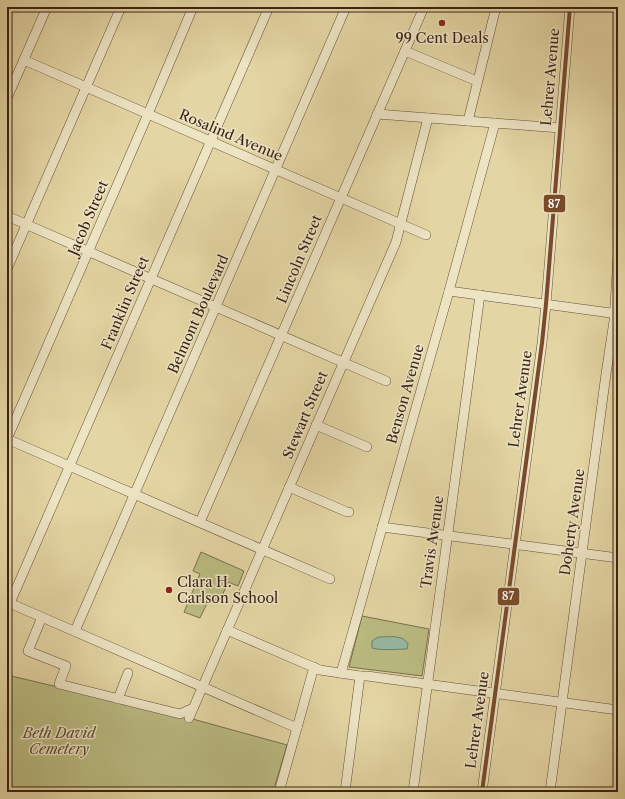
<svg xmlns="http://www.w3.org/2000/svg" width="625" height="799" viewBox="0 0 625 799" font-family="'Libre Caslon Text',serif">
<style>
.green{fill:#babc82;stroke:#7a6f4c}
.water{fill:#96b9a3;stroke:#717d6b}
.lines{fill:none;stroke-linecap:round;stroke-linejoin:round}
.minor-casing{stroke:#644f3a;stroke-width:10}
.minor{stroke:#ede4c4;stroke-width:9}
.bus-1-casing{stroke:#ede4c4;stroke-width:7}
.bus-1{stroke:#7a4b2a;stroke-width:4}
.poi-dot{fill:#8f2418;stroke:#ede4c4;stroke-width:1.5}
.labels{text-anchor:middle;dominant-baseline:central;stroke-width:3;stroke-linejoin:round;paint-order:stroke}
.poi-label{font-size:14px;fill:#3a2216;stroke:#ede4c4}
.street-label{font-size:14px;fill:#3a2216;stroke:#ede4c4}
.park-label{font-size:14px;font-style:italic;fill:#5a4831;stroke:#ede4c4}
.line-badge{stroke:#ede4c4;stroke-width:1.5}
.badge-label{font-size:11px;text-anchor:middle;font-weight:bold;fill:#fff}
</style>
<rect width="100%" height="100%" fill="#e4d6a4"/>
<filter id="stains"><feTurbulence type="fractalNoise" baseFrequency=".005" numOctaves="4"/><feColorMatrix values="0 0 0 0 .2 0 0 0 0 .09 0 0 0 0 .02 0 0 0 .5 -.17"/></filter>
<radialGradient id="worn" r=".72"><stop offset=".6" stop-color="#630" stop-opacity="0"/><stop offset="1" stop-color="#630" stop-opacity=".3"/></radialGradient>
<!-- green -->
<g class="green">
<polygon points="201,552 244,571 238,586 228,582 219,603 209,599 200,618 184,612 200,574 193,571"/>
<polygon points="362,616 429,629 422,676 349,667"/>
<polygon points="7,675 189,718 287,745 273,792 7,792"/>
</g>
<!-- water -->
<path class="water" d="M378 637C388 637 403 634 408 644L407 649C395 649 384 651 372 648V641Z"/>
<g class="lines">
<!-- minor casing -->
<g class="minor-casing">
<g id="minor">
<polyline points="405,51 477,81"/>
<polyline points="24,60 426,235"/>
<polyline points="7,98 47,7"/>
<polyline points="377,114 560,128"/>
<polyline points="468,121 496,7"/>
<polyline points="7,216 386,381"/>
<polyline points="7,269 121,7"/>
<polyline points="449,291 618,314"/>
<polyline points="316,425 367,447"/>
<polyline points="7,439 148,114 193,7"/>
<polyline points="7,439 330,579"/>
<polyline points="289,487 347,512 349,512"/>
<polyline points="200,522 424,7"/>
<polyline points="382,527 618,558"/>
<polyline points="7,602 297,728"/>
<polyline points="7,610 269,7"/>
<polyline points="42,617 28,651 66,666 59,684 180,714 193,708"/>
<polyline points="227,630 320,670 360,676 367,676 618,710"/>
<polyline points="75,631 346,7"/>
<polyline points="341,673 449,291 495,123"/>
<polyline points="118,699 128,673"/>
<polyline points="189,718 396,242 428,118"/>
<polyline points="279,792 314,667"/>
<polyline points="345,792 360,676"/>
<polyline points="413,792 480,295"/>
<polyline points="482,792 542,343 546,304 570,7"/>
<polyline points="550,792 606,374 614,321 618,256"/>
</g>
</g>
<!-- minor -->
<use href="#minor" class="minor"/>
<!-- bus-1 casing -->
<g class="bus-1-casing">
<polyline id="bus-1" points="482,792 542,343 546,304 570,7"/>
</g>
<!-- bus-1 -->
<use href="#bus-1" class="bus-1"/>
</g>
<!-- markers -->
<g class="poi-dot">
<circle cx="442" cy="23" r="4"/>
<circle cx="169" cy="590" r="4"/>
</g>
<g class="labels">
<!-- poi labels -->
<g class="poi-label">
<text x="442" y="38">99 Cent Deals</text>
<text x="177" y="582" text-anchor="start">Clara H.<tspan x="177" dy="16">Carlson School</tspan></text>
</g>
<!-- street labels -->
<g class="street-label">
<text transform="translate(550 77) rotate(-85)">Lehrer Avenue</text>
<text transform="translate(231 135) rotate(23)">Rosalind Avenue</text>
<text transform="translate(88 218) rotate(-67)">Jacob Street</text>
<text transform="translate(299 259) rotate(-67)">Lincoln Street</text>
<text transform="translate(125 303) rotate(-67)">Franklin Street</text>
<text transform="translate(198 314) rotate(-66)">Belmont Boulevard</text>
<text transform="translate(405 394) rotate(-74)">Benson Avenue</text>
<text transform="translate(520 399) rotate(-82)">Lehrer Avenue</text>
<text transform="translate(305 415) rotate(-67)">Stewart Street</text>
<text transform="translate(572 522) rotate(-82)">Doherty Avenue</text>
<text transform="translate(432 542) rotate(-82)">Travis Avenue</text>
<text transform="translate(477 720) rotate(-82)">Lehrer Avenue</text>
</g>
<!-- park labels -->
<g class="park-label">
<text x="59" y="733">Beth David<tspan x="59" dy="16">Cemetery</tspan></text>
</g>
</g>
<g class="line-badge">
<rect x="543" y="194" width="23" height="19" rx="4" fill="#7a4b2a"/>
<rect x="497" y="587" width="23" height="19" rx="4" fill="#7a4b2a"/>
</g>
<g class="badge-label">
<text x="554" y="208">87</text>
<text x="508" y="600">87</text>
</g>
<!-- margin -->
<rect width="625" height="799" fill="none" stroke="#e4d6a4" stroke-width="24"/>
<rect x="8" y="8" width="609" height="783" fill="none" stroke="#3a2216" stroke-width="2"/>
<rect x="12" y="12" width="601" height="775" fill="none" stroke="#3a2216"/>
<rect width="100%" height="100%" filter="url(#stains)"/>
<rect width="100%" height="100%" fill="url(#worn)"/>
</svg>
